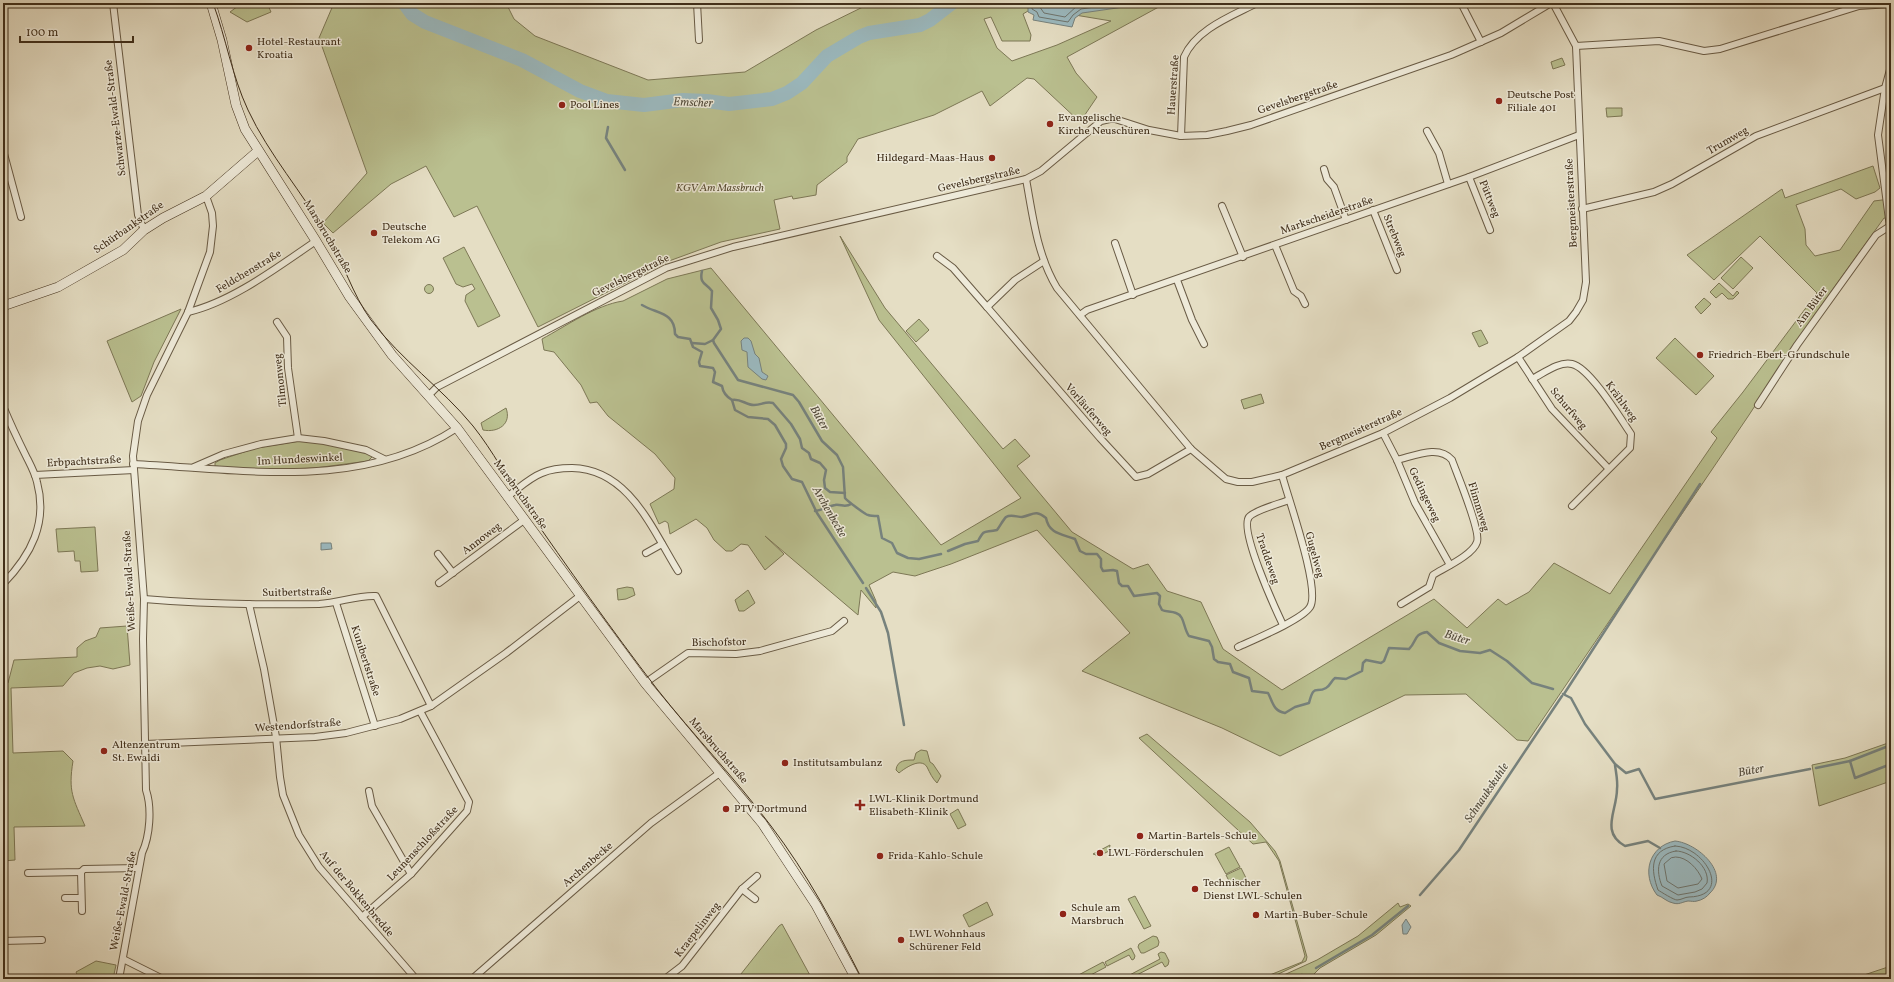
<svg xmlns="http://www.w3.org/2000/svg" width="1894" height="982" viewBox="0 0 1894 982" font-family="Vollkorn,serif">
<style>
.green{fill:#bac090;stroke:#7d7856;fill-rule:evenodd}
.water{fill:#9bb9bf;stroke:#77827d}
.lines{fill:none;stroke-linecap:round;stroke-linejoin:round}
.shore{stroke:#6e746d;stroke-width:1}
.stream{stroke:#77827d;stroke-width:2.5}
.river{stroke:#9bb9bf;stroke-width:14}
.street-casing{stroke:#695b45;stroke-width:8}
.secondary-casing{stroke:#402f1b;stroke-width:10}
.street{stroke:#eeead9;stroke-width:6}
.secondary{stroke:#eeead9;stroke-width:9}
.tram{stroke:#402f1b;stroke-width:1}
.poi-dot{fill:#8f2418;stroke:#eeead9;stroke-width:1.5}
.labels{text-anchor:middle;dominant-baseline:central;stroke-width:3;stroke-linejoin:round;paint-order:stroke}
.poi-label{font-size:11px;fill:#402f1b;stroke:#eeead9;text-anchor:start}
.street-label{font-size:11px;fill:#402f1b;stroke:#eeead9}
.park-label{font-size:11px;font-style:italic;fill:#584c32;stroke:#eeead9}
.water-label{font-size:12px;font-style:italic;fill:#524b3c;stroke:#eeead9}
</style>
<rect width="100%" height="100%" fill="#e5dec4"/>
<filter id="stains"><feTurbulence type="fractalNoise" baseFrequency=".005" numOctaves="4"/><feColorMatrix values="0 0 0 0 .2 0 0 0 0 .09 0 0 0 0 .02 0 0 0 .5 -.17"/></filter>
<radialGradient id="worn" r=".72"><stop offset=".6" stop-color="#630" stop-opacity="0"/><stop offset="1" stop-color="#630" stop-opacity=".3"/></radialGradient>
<!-- green -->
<g class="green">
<polygon points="242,3 267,3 271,12 247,22 230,12"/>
<path d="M334 3H506L514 19 535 36 648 80 745 72 816 30 871 3H1166L1067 57 1076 73 1097 97 1080 122 1034 79 1027 78 990 106 982 91 934 115 858 139 847 157V162L817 185 816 195 793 199 792 196 774 200 780 229 721 242 669 261 538 327 477 206 454 217 426 166 391 184 333 233 323 223 367 173 319 38ZM1033 8 1111 21 1057 45 1012 61 997 48 984 19 991 17 1002 41H1030L1031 35 1023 14Z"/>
<polygon points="1562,58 1565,65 1553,69 1551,62"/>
<polygon points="1606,108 1622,108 1622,116 1607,117"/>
<path d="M1873 166 1880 188 1875 192 1856 199 1841 189 1796 205 1805 229 1806 245 1815 256 1840 250 1874 201 1890 199 1889 186H1891V219L1884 218 1815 314 1749 415 1528 741 1517 740 1466 694 1405 695 1280 756 1222 728 1082 671 1130 633 1037 530 951 564 915 576 893 572 869 585 876 601V608L861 590 858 615 765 536 784 554 765 570 748 545 741 544 732 551H726L714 540 707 528 696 519 670 534 668 523 665 521 659 524 650 504 674 489 675 478 655 454 608 416 597 402 590 403 581 385 554 352 544 350 542 339C566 326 596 305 623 301L667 279 711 268 941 545 1021 498 879 320 840 236 885 308 1003 449 1015 439 1030 456 1017 466 1072 532 1133 569 1148 564 1167 591 1201 602 1223 649 1282 690 1434 599 1467 628 1498 599 1506 605 1529 592 1554 563 1610 594 1717 438 1711 432 1743 392 1817 293 1760 236 1714 280 1687 255 1782 189 1785 198Z"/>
<polygon points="464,247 500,316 478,327 465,301 466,295 475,289 472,284 463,287 456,284 443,258"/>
<polygon points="1741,257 1753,268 1733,289 1721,278"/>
<polygon points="1719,283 1733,296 1737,291 1739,293 1733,299 1728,299 1722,293 1716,298 1710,292"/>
<circle cx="429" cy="289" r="4.5"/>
<polygon points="1704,298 1711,304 1701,314 1695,307"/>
<polygon points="181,309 154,362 141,396 132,402 107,341"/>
<polygon points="919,319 929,330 916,342 906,331"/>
<polygon points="1481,330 1488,343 1479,347 1472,333"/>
<polygon points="1675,338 1714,376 1696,395 1656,358"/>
<polygon points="1261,394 1264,403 1244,409 1241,400"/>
<path d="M506 408C512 424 498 433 483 430L481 423Z"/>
<path d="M300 441C313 442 365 448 372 457L368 461 315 468 284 469H240L215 466V463L220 460 256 448Z"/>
<polygon points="95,527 98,571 81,572 80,561 75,561 74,551 58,552 56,529"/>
<polygon points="627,587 633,588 635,595 626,599 618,600 617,589"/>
<polygon points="748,590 755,603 744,611 739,611 735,600"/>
<path d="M127 626 130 665 113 669 100 666 87 668 74 673 63 686 11 688 13 753 63 751 73 761C68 792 73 798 85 826L14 827 15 860 3 861V683H8L14 660 77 657V648L85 641 96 637 100 628Z"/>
<polygon points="1147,734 1250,822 1275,851 1280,861 1307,957 1306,961 1272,977 1260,979 1302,962 1305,956 1279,861 1266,842 1253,844 1139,738"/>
<polygon points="1891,742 1891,781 1819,806 1812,765 1845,758"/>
<path d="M921 750 927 751 930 762 933 764 941 776 937 783C932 778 930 773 927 767 921 757 905 768 899 773L896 770C897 760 906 760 914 760L916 753Z"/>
<polygon points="958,809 966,825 958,829 950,814"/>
<polygon points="1110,845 1109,851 1099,856 1093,854"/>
<polygon points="1229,847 1240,867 1226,874 1215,854"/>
<polygon points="1241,868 1246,878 1231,885 1226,875"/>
<polygon points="1135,896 1151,926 1144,929 1128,899"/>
<polygon points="987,902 993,915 969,927 963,915"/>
<polygon points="1398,903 1400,907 1408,904 1411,906 1376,935 1320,968 1311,977 1304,979 1275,979 1317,960 1358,936"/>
<polygon points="782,924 812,979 737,979 779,926"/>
<polygon points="1153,936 1157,937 1159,942 1158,946 1144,953 1141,953 1138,947 1139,944"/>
<polygon points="1131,948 1135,956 1134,959 1132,960 1129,955 1107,966 1105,962"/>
<polygon points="1161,952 1165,953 1169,961 1168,965 1165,967 1162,962 1129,979 1122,979 1160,959 1158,954"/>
<polygon points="96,961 116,965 113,979 79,979 76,972"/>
<polygon points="1103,962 1106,967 1083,979 1071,979"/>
<polygon points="1891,966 1891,979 1852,979"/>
</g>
<!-- water -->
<g class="water">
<polygon points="1028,3 1127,3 1124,7 1082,13 1075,18 1072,27 1033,20 1034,15 1028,12"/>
<polygon points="744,338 748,338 751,341 755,354 759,358 762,372 768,376 766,380 762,379 748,367 747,352 742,350 741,341"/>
<polygon points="321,543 331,543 332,549 321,550"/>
<path d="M1675 841C1697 843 1731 873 1710 893 1707 897 1702 900 1697 901 1694 902 1691 901 1688 901 1682 902 1679 905 1673 903 1667 902 1663 897 1657 895 1641 874 1649 846 1675 841Z"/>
<polygon points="1406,919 1411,927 1407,934 1403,934 1402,925"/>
</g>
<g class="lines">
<!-- shore -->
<g class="shore">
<polyline points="1032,3 1032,9 1037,12 1039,17 1068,22 1073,15 1081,9 1122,3"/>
<polyline points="1037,3 1044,13 1065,17 1078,5 1089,3"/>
<path d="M1675 846C1705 847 1733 896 1689 897 1685 897 1681 900 1677 900 1674 900 1661 892 1658 890 1651 870 1649 850 1675 846Z"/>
<path d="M1676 851C1690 851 1710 867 1707 883L1702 889 1695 892 1678 895 1662 886C1656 871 1656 854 1676 851Z"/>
<path d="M1676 857C1687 857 1698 869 1702 879L1698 884 1678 888 1667 881 1664 864 1671 858Z"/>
</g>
<!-- stream -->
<g class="stream">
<polyline points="611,106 612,102"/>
<polyline points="608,127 606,138 625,170"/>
<path d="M702 271C699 284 706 283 712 291L711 308 718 320 721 329 713 340 714 343 738 380 793 395 799 402 822 441 837 455 843 467 845 498C846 500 866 515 868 515 871 516 874 516 878 516L882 538 892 543 897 553 908 558 919 559 941 554"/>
<path d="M642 305C657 314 675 312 675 334L678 337 690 339 693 347 702 352 699 362 700 366 713 368 715 372 713 382 722 386C723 393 727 397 732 400L735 410 748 417 768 419 775 425 786 444V448L781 459 783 466 792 479 802 482 817 513 863 583"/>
<polyline points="692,343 705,344 713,340"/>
<path d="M732 400C740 398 746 405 754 405 762 405 765 401 773 403L791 424 800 439 802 448 809 453 811 459 820 463 826 470 824 480 825 488 830 492 845 493"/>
<path d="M815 511C823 510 828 506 835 505 841 504 845 508 851 504"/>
<path d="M948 551 965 544 978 541C985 528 984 533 997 530 1000 526 1003 520 1006 517 1011 514 1017 517 1022 517 1033 515 1035 509 1046 518 1049 534 1062 534 1075 539L1080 551 1086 554H1097L1101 559V567L1103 571 1113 570 1117 571 1119 583 1122 586H1128L1134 596 1157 593 1160 596 1159 604 1162 610C1166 612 1171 611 1176 613 1185 616 1183 628 1189 636L1209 641 1212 647 1214 659 1218 662 1230 664 1233 672 1249 678 1252 691 1268 693C1273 702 1273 711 1285 713L1295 707 1309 703C1314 683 1316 694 1326 688 1330 686 1331 681 1335 678L1346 679 1362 671 1363 663 1366 660 1381 663 1384 661 1389 648 1409 649C1417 642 1413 634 1427 632L1439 643 1460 651 1480 653 1490 650 1507 661 1532 683 1553 689"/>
<polyline points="866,588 881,612 888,633 904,725"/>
<polyline points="1563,694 1571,698 1585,724 1615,764 1626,773 1639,769 1655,799 1810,769"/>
<polyline points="1564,694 1700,484"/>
<polyline points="1850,761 1891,745"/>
<path d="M1615 765C1616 773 1618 781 1617 789 1617 811 1600 832 1625 846L1648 841 1660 848"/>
<polyline points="1816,768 1850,761 1855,778 1891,764"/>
<polyline points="1420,895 1459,850 1562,696"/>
<polyline points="1316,968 1372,935 1408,906"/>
<polyline points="1291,979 1302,975"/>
</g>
<!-- river -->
<polyline class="river" points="404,3 412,14 425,22 522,60 580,91 607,101 644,105 683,100 707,101 729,104 772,99 787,93 802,83 827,56 859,37 869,33 920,25 930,20 952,3"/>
<!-- street casing -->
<g class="street-casing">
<g id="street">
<polyline points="113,3 138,215 144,230"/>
<polyline points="697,3 699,40"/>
<polyline points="1461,3 1481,42"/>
<polyline points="1576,46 1659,41 1704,51 1720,49 1859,6 1891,4"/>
<polyline points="1891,66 1885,88 1878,135 1891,235"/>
<polyline points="1427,131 1439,153 1448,184"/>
<path d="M1181 136 1184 57C1196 29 1232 16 1257 3"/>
<polyline points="3,150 21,217"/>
<polyline points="1324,169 1327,179 1334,187 1346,220"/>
<polyline points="1469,177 1490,230"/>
<path d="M1026 179C1033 217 1037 255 1057 288L1191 449 1226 479 1238 482H1252L1282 475 1383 433 1450 398 1518 357 1569 321 1576 312 1583 300 1586 282 1576 46 1553 3"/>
<polyline points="1222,206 1243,257"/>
<polyline points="1582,209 1654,192 1672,184 1756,136 1885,88"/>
<polyline points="1373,210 1397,270"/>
<polyline points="1115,243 1133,295"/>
<polyline points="1275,245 1294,291 1301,296 1305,304"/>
<polyline points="937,256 953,268 987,307"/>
<polyline points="1044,261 1015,280 987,307 1100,438 1136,477 1148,474 1191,449"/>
<polyline points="1177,280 1192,320 1204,344"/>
<path d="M188 312C232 302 279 266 316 241"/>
<polyline points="1080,315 1087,310 1469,177 1579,135"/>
<polyline points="277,322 287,337 288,368 298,438"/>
<polyline points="1518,357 1552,409 1608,468"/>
<path d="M1532 379C1544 373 1559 361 1572 364 1590 368 1620 418 1631 434L1630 448 1572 506"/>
<polyline points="428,396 437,387 666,268 733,247 1026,179 1041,171 1101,121 1110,119 1115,119 1149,130 1181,136 1207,135 1227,131 1251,125 1451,55 1501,33 1551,3"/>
<polyline points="1758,405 1797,345 1876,235 1890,226"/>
<path d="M3 406C10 423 18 440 26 456 30 464 35 473 37 482 48 523 31 555 3 584"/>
<polyline points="1383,433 1397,460 1415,503 1450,565"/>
<path d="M1397 460C1414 456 1439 444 1452 460 1457 474 1481 531 1477 542 1473 555 1444 568 1433 575L1429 587 1401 604"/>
<path d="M133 464C242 469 360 492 457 428"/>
<polyline points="194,467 224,454 261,444 298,438 324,441 366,450 384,459"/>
<polyline points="35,475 134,470"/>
<path d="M507 497C518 489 529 478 542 473 551 469 562 468 572 468 629 469 652 529 678 571"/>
<polyline points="646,553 662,544"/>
<polyline points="438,554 453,573"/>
<polyline points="439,583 524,520"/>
<path d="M144 599C202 604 260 605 319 604 339 603 357 595 376 596L431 706"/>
<polyline points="336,603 375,726"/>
<polyline points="249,604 264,669 276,737 280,777 283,795 299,835 319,867 416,979"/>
<path d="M1283 625C1275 608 1239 530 1249 517 1255 510 1279 504 1289 500"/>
<path d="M1238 647C1253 640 1302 620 1310 607 1321 590 1288 498 1282 475"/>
<polyline points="645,683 688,653 736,654 760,651 832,631 844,621"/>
<polyline points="145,744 315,737 346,733 400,719 431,706 506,653 580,596"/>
<polyline points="369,791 372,806 411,874"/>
<polyline points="81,872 82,911"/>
<polyline points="28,873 81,872 84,869 139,868"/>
<polyline points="742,889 755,899"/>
<polyline points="65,898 81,898"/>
<polyline points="362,917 411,874 467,811 469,802 420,711"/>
<polyline points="3,941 42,940"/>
<polyline points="4,941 4,958"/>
<polyline points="123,959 163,979"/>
<path d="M119 979 142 853C150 836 152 808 146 790L143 639 144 599 133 456 138 421 147 395 188 312 210 252 213 226 212 213 206 196"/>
<polyline points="472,979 651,823 721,772"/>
<polyline points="665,979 682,966 742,889 757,876"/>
</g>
</g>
<!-- secondary casing -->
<g class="secondary-casing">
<g id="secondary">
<polyline points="211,3 222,40 236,105 245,129 316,241 349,296 392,355 457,428 645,683 762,823 816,905 856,979"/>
<polyline points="3,306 58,287 123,250 144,230 163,218 206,196 258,151"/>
</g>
</g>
<!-- street -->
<use href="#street" class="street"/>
<!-- secondary -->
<use href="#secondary" class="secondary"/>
<!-- tram -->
<path class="tram" d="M213 3C226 38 232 76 248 110 269 155 303 193 327 235 344 263 352 294 371 320 401 360 442 388 473 426 493 451 508 480 525 506 568 568 611 629 657 689 694 736 735 778 771 826 807 873 835 926 862 979"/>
</g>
<!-- markers -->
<g class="poi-dot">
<circle cx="249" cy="48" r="4"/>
<circle cx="1499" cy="101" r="4"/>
<circle cx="562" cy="105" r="4"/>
<circle cx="1050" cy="124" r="4"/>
<circle cx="992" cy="158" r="4"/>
<circle cx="374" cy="233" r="4"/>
<circle cx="1700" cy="355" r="4"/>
<circle cx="104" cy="751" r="4"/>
<circle cx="785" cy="763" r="4"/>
<path d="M858 799h4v4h4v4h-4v4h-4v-4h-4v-4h4z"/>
<circle cx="726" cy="809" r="4"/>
<circle cx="1140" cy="836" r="4"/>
<circle cx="1100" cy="853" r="4"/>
<circle cx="880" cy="856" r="4"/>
<circle cx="1195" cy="889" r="4"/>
<circle cx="1063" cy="914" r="4"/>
<circle cx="1256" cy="915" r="4"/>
<circle cx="901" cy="940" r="4"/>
</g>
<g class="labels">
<!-- poi labels -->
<g class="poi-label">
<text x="257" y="42">Hotel-Restaurant<tspan x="257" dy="13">Kroatia</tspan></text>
<text x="1507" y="95">Deutsche Post<tspan x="1507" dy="13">Filiale 401</tspan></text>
<text x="570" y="105">Pool Lines</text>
<text x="1058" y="118">Evangelische<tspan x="1058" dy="13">Kirche Neuschüren</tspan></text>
<text x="984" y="158" text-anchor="end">Hildegard-Maas-Haus</text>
<text x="382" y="227">Deutsche<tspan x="382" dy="13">Telekom AG</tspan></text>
<text x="1708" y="355">Friedrich-Ebert-Grundschule</text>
<text x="112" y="745">Altenzentrum<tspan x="112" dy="13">St. Ewaldi</tspan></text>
<text x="793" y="763">Institutsambulanz</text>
<text x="869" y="799">LWL-Klinik Dortmund<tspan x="869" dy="13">Elisabeth-Klinik</tspan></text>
<text x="734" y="809">PTV Dortmund</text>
<text x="1148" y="836">Martin-Bartels-Schule</text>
<text x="1108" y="853">LWL-Förderschulen</text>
<text x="888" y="856">Frida-Kahlo-Schule</text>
<text x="1203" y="883">Technischer<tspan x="1203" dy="13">Dienst LWL-Schulen</tspan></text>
<text x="1071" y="908">Schule am<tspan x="1071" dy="13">Marsbruch</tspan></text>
<text x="1264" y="915">Martin-Buber-Schule</text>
<text x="909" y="934">LWL Wohnhaus<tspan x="909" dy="13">Schürener Feld</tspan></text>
</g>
<!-- street labels -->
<g class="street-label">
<text transform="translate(1174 85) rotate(-86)">Hauerstraße</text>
<text transform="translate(1298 98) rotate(-19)">Gevelsbergstraße</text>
<text transform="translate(116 118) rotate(-97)">Schwarze-Ewald-Straße</text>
<text transform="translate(1728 141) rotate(-30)">Trumweg</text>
<text transform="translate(979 180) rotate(-13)">Gevelsbergstraße</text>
<text transform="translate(1489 199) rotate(68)">Püttweg</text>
<text transform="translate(1572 203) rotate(-93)">Bergmeisterstraße</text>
<text transform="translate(1327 216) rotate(-19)">Markscheiderstraße</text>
<text transform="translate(129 228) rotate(-35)">Schürbankstraße</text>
<text transform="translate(1394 236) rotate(68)">Strebweg</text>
<text transform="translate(327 237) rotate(59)">Marsbruchstraße</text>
<text transform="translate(249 272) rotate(-31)">Feldchenstraße</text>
<text transform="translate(631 276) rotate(-26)">Gevelsbergstraße</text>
<text transform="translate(1812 307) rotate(-54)">Am Büter</text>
<text transform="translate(281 380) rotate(-96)">Tilmonweg</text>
<text transform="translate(1621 402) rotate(54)">Krählweg</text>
<text transform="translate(1568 409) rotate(50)">Schurfweg</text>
<text transform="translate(1088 410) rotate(49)">Vorläuferweg</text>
<text transform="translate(1361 430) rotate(-24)">Bergmeisterstraße</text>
<text transform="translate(300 460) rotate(-3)">Im Hundeswinkel</text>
<text transform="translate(84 462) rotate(-3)">Erbpachtstraße</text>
<text transform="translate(520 495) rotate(54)">Marsbruchstraße</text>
<text transform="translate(1424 495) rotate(64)">Gedingeweg</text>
<text transform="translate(1478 507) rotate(73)">Flimmweg</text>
<text transform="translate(482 539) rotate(-37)">Annoweg</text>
<text transform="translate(1314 555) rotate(75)">Gugelweg</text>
<text transform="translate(1267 559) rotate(71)">Traddeweg</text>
<text transform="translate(130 581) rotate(-93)">Weiße-Ewald-Straße</text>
<text transform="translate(297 593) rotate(-1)">Suitbertstraße</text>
<text transform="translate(719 643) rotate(-1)">Bischofstor</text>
<text transform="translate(365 661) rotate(72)">Kunibertstraße</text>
<text transform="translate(298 726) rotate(-4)">Westendorfstraße</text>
<text transform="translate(718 751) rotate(49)">Marsbruchstraße</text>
<text transform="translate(423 844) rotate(-47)">Leunenschloßstraße</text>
<text transform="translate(588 865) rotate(-41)">Archenbecke</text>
<text transform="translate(356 894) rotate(50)">Auf der Bokkenbredde</text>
<text transform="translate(124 901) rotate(-79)">Weiße-Ewald-Straße</text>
<text transform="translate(698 930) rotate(-52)">Kraepelinweg</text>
</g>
<!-- park labels -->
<g class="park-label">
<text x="720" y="188">KGV Am Massbruch</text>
</g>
<!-- water labels -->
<g class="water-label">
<text transform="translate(693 103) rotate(2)">Emscher</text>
<text transform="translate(819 418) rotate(60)">Büter</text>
<text transform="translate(829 512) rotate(60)">Archenbecke</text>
<text transform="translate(1457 638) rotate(17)">Büter</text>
<text transform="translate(1751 771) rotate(-11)">Büter</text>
<text transform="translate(1487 793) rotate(-56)">Schnaukskuhle</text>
</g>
</g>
<!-- margin -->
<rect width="1894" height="982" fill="none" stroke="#e5dec4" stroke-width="16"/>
<rect x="4" y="4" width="1886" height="974" fill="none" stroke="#402f1b" stroke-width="2"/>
<rect x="8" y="8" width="1878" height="966" fill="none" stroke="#402f1b"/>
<!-- scale -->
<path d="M20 36v6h113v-6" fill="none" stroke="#402f1b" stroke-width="2"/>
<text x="26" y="36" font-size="12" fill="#402f1b" stroke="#eeead9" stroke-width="3" paint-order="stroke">100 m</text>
<rect width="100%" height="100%" filter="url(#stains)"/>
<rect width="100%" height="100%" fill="url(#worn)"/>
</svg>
